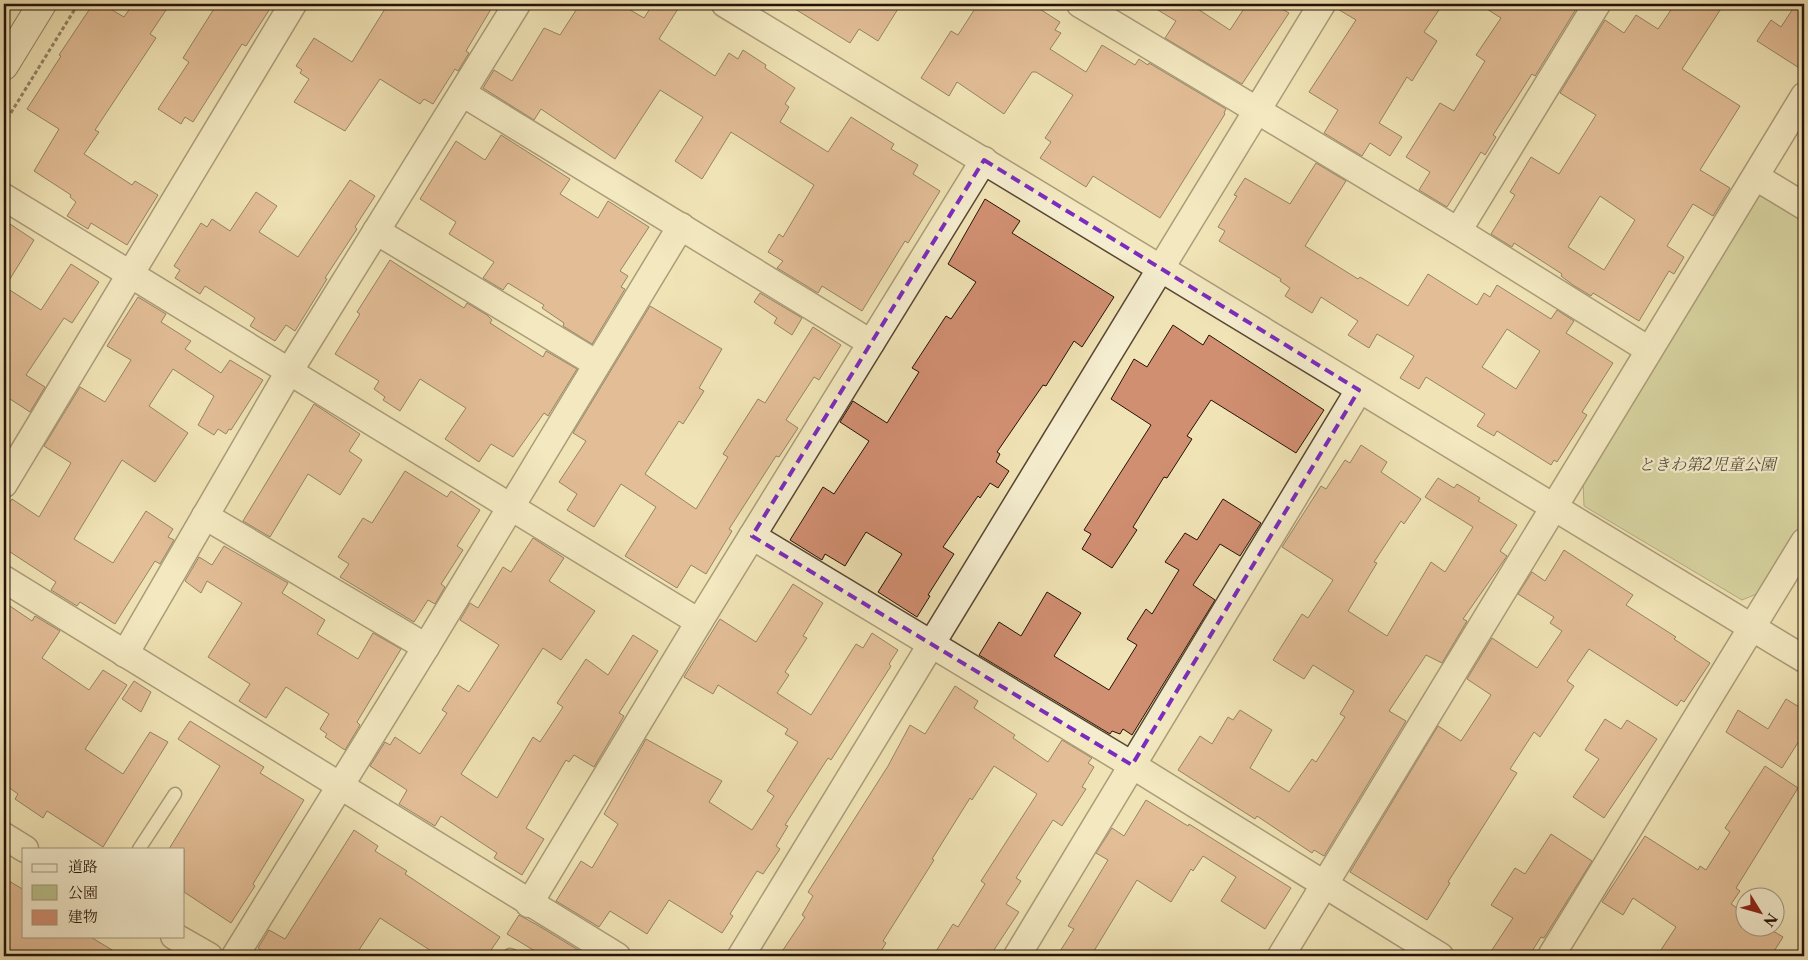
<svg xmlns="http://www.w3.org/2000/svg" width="1808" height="960" viewBox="0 0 1808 960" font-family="'Libre Caslon Text','Noto Serif JP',serif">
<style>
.green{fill:#bac38d;stroke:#706b4a}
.building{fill:#d18f72;stroke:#251308;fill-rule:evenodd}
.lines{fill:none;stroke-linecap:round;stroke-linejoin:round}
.lane-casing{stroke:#584733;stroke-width:15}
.street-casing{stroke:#584733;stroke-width:29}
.secondary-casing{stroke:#251308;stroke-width:30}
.path{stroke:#251308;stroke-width:3;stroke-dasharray:4 2.5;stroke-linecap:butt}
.lane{stroke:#f5edcf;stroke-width:12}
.street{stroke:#f5edcf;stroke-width:26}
.secondary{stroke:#f5edcf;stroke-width:28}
.marked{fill:none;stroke:#7b2cbf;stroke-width:4;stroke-dasharray:10 6;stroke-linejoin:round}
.labels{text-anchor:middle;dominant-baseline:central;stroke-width:4.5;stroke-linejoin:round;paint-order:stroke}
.park-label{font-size:16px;font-style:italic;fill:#595137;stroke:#f5edcf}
</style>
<rect width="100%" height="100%" fill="#f0e3b5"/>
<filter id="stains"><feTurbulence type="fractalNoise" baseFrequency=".004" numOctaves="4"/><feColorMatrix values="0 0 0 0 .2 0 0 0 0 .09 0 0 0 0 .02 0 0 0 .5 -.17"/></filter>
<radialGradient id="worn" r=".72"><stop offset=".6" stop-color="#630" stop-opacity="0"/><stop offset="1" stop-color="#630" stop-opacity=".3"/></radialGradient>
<!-- green -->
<polygon class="green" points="1756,193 1804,222 1804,521 1759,593 1742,600 1584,506 1583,480"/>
<!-- building -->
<g class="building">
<polygon points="93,4 102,4 124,17 133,4 170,4 150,34 156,38 95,130 99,132 84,154 132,185 135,181 158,195 127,245 91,223 88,229 67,216 76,202 70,197 71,195 34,171 59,129 27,109 61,56 59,55"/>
<polygon points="217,4 273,4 246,46 242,44 193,122 185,117 181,124 158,109 189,62 183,58"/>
<polygon points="388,4 494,4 466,51 469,53 458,71 455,69 433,104 424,99 420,104 380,79 345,131 294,102 309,79 300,73 302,70 296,66 314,38 352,62"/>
<polygon points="580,4 620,4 644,18 653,4 681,4 659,39 715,76 729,53 738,59 743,50 766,65 765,68 795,88 785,104 789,107 780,122 828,152 851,117 894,144 891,149 918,165 913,174 940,191 908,243 905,241 862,311 822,286 818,293 777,268 783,261 768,252 779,234 783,237 814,185 731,132 702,179 675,161 703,117 660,90 615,159 541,109 534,120 483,88 494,70 512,81 544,28 560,35"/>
<polygon points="787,4 901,4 878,41 859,29 850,43"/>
<polygon points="978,4 1032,4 1060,22 1055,30 1061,33 1050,49 1086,72 1102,45 1135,65 1139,59 1148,65 1149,63 1226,109 1224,113 1225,114 1160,218 1093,176 1086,187 1040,158 1051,142 1045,138 1073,95 1036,72 1032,72 1004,114 957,82 949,96 921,78 951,31 958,35"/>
<polygon points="1148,4 1190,4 1230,30 1247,4 1274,4 1289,13 1242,84 1165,38 1176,21"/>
<polygon points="1337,4 1443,4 1424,32 1437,41 1412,81 1407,77 1379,123 1402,137 1390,156 1370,143 1362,156 1324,133 1338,110 1309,92 1356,20 1336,8"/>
<polygon points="1479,4 1579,4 1535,76 1532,74 1493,135 1496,137 1485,155 1481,152 1447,207 1419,190 1430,172 1406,157 1440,103 1454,111 1485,61 1476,55 1501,18"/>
<path d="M1675 4H1724L1682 69 1740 106 1700 170 1730 188 1713 216 1693 204 1667 246 1684 257 1674 274 1669 271 1639 321 1593 293 1591 296 1573 285 1561 276 1562 274 1514 243 1512 247 1491 234 1515 195 1510 192 1531 157 1559 174 1596 115 1560 93 1605 20 1624 33 1636 15 1658 29ZM1600 196 1635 220 1604 270 1568 247Z"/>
<polygon points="1796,4 1804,4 1804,71 1757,41 1771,20 1781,27"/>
<polygon points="501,135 570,179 560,194 598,218 608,201 649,227 620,271 628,276 621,287 625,289 592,344 563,326 564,323 542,308 544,305 508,283 503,290 483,278 494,262 449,234 456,222 420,199 456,141 485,160"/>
<path d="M1316 163 1346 181 1305 246 1358 279 1360 277 1408 306 1428 274 1477 305 1484 293 1490 297 1497 285 1551 319 1557 310 1574 321 1566 333 1613 363 1582 412 1587 415 1557 462 1554 460 1551 465 1497 431 1494 436 1477 426 1485 414 1426 377 1419 389 1400 378 1414 356 1377 334 1369 348 1348 335 1358 321 1321 297 1312 313 1285 296 1290 288 1280 281 1281 279 1219 241 1225 231 1218 227 1237 196 1234 195 1245 178 1290 204ZM1507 329 1540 351 1516 389 1482 367Z"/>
<polygon points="350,180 375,196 355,227 357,229 325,278 327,279 295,331 286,325 275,341 250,326 255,318 205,286 200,294 175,278 180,270 174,266 201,223 207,227 212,219 230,231 256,192 277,206 259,232 298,257"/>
<polygon points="985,199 1020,221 1012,233 1114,297 1082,347 1074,341 1046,386 1043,385 997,452 1000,454 996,462 1009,471 998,488 990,483 980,498 978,496 943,547 954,554 928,595 930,596 917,617 878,592 902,554 866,532 845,566 825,554 822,560 790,540 823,487 834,494 869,441 840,422 853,401 887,423 919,372 912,368 946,316 951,319 976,282 948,264"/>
<polygon points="4,220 34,240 5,287 41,310 71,264 99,282 72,323 64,318 26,375 45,387 30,412 10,399 4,408"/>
<polygon points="390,260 464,308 467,303 487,315 492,320 490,323 543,357 546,351 577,369 548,416 544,413 513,457 491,444 479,462 445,439 466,408 420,379 400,411 383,400 385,397 374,389 379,381 335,354 360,314 357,312"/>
<polygon points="760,293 802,318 792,335 774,323 777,318 754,302"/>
<polygon points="138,297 166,314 161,322 191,341 185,349 221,373 230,360 263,380 231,430 229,429 226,434 218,429 214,435 198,425 214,396 173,369 149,406 188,433 155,482 122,460 74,539 113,563 146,511 173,529 168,537 174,540 160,564 155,561 115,624 80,602 77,606 51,590 56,582 4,548 4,511 12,499 39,517 71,463 44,446 80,387 105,402 131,360 107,346"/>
<polygon points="650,306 722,349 699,388 704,391 683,424 679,421 645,474 696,509 728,457 723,454 758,399 765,403 813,327 841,345 819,380 814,377 786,420 798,428 779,457 776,456 729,529 732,531 706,574 691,565 677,588 625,556 656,507 621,484 594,527 567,510 577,494 559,482 586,441 573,433"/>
<polygon points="1173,325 1203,345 1209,335 1324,410 1296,453 1211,400 1187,436 1192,439 1167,478 1164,477 1133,527 1137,530 1112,568 1082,549 1091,534 1084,530 1151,425 1111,399 1134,359 1147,367"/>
<polygon points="314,404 360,434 349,451 362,460 340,495 308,474 270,537 243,521"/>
<polygon points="1361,445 1387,462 1381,472 1421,499 1404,524 1401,521 1374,562 1377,563 1348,611 1387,636 1431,562 1445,572 1473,527 1425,497 1438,478 1454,488 1457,484 1480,498 1478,501 1517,525 1500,551 1507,556 1463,619 1467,621 1442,663 1426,655 1389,711 1406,721 1324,856 1314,850 1312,853 1257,816 1255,819 1178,770 1200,736 1212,744 1228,717 1233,720 1240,710 1272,730 1250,768 1289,792 1312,759 1316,762 1345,717 1340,714 1354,691 1313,665 1304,679 1273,660 1302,614 1308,618 1333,580 1282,547 1321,486 1326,489 1345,460 1350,463"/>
<polygon points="405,471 447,497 451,491 480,510 457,546 463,550 441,584 445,587 435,604 428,600 414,622 340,577 349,564 338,557 363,518 372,523"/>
<polygon points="1223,499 1261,523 1240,556 1220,544 1193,585 1215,600 1132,735 1123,729 1120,734 1112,731 1110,734 979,655 999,622 1021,636 1047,592 1081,613 1054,656 1109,690 1137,645 1127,639 1146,609 1152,614 1179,570 1165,562 1185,533 1197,540"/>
<polygon points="533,538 564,558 549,581 595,611 561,660 543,648 461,774 497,798 533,737 540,742 563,707 557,703 586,659 608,675 633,635 658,651 619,713 624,716 620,723 594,767 574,755 569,762 566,760 526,828 544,839 522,875 494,858 497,853 441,816 435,826 399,804 407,790 370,766 385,742 390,745 395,737 420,754 447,713 442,710 458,685 469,692 499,645 460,620 470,603 478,608 503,567 511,572"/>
<polygon points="224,546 288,583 282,593 325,620 317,634 358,659 373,633 401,649 357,722 360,725 345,750 325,737 327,734 320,729 329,714 286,687 266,718 239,701 250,684 208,657 242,603 207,581 201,593 185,581 199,557 212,565"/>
<polygon points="1564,550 1633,595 1626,605 1676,637 1674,639 1710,663 1684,702 1681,700 1677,706 1589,649 1567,681 1574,686 1540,737 1534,732 1510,769 1517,773 1448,882 1450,883 1427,920 1350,872 1438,726 1461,741 1491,695 1467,679 1492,638 1537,668 1562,631 1550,623 1554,617 1518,594 1532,572 1545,581"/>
<polygon points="793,584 823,603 803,636 807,638 785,672 789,675 777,693 811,715 856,644 863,648 872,633 898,650 889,664 891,666 831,760 828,758 785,825 788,826 776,846 780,849 763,874 757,871 730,914 733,916 722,933 669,900 647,934 610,911 599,927 556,901 581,861 592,868 618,824 604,814 646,739 722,781 709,802 752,830 774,796 767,791 798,742 785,734 788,729 718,685 713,694 684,677 720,619 756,642"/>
<polygon points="4,602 32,621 35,616 60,631 42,658 89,690 103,670 127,685 85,749 123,774 150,732 168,742 103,847 47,811 43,818 15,799 18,794 4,784"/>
<polygon points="134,681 151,692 141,712 122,699"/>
<polygon points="955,686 978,701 974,708 1015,735 1013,738 1048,762 1062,740 1092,758 1088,763 1094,767 1082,787 1086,789 1062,826 1053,820 1016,878 1021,881 1006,904 1019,912 990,956 933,956 953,924 958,927 985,884 981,881 1037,794 994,766 972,800 970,798 932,859 934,860 883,941 886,943 878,956 779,956 805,917 802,915 813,896 808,892 888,766 910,725 925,734"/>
<polygon points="1786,699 1804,710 1804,733 1782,768 1726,732 1738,710 1768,729"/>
<polygon points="1605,719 1621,729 1627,720 1657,739 1604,818 1573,797 1599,759 1585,750"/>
<polygon points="190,721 264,767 260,773 304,800 253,884 255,886 231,923 184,892 184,849 169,849 220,766 178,739"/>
<polygon points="1765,766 1798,788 1736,888 1740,891 1731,904 1746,914 1746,928 1768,928 1783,937 1771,956 1657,956 1676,927 1633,898 1623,915 1602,902 1645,836 1698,870 1700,866 1706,870 1730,832 1725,828"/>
<polygon points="1146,800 1188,826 1189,824 1291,888 1265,929 1221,901 1236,877 1203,856 1193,871 1191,869 1171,902 1137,880 1091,956 1057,956 1074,929 1068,926 1108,860 1096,853 1112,828 1124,836"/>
<polygon points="354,830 378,846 375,851 407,871 405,874 500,937 487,956 439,956 380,918 355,956 271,956 258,948 269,930 285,939"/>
<polygon points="1551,834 1592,861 1544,938 1541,937 1529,956 1488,956 1513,918 1491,905 1515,868 1525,874"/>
<polygon points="4,878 24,890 24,936 89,936 122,956 4,956"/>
<polygon points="519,915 539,926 583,953 580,956 543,956 507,934"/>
</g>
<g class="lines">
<!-- lane casing -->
<g class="lane-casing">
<g id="lane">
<polyline points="139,849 175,794"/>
<polyline points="510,955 513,956"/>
</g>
</g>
<!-- street casing -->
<g class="street-casing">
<g id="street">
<polyline points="725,4 1804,659"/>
<polyline points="1080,4 1458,231 1649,350"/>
<polyline points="462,93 871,343"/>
<polyline points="1756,177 1804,206"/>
<polyline points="4,197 699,622"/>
<polyline points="376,231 597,364"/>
<polyline points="1458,231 1597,4"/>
<polyline points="4,484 293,4"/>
<polyline points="205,516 426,647"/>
<polyline points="752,536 1132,765 1440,956"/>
<polyline points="4,579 617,956"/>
<polyline points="125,654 290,370 517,4"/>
<polyline points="4,836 25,849"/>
<polyline points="529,904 699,622 984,160"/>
<polyline points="174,936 209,956"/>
<polyline points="235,956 426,647 681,226"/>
<polyline points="741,956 1322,4"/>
<polyline points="1017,956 1359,390"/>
<polyline points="1281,956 1804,96"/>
<polyline points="1551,956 1804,542"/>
</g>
</g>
<!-- secondary casing -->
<g class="secondary-casing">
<polyline id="secondary" points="4,66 42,4"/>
</g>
<!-- path -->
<polyline class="path" points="4,124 78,4"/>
<!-- lane -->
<use href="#lane" class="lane"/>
<!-- street -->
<use href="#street" class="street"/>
<!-- secondary -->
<use href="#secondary" class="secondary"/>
</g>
<!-- marked area -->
<path d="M0 0H1808V960H0ZM984 160 1359 390 1132 765 752 536Z" fill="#f0e3b5" fill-opacity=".55" fill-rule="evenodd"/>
<path class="marked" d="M984 160 1359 390 1132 765 752 536Z"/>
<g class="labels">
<!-- park labels -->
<g class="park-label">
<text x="1707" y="464">ときわ第2児童公園</text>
</g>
</g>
<!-- margin -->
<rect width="1808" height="960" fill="none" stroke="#f0e3b5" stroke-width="20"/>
<rect x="5" y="5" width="1798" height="950" fill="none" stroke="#251308" stroke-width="2.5"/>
<rect x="10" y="10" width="1788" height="940" fill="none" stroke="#251308"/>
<!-- legend -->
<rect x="22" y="848" width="162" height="90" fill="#f5edcf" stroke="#a2967f"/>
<rect x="32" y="864" width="25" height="8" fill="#f5edcf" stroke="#a2967f"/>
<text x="68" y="872" font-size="15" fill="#251308">道路</text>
<rect x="32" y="885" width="25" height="15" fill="#bac38d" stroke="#a2967f"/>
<text x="68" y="898" font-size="15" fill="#251308">公園</text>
<rect x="32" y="910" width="25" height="15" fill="#d18f72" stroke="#a2967f"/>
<text x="68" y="922" font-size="15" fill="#251308">建物</text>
<!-- north arrow -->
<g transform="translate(1760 912) rotate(127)"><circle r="24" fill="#f5edcf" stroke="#a2967f"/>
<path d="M0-4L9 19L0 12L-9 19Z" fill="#8f2418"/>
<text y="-8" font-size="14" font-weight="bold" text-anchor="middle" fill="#251308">N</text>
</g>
<rect width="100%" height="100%" filter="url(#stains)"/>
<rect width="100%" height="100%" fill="url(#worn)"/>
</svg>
